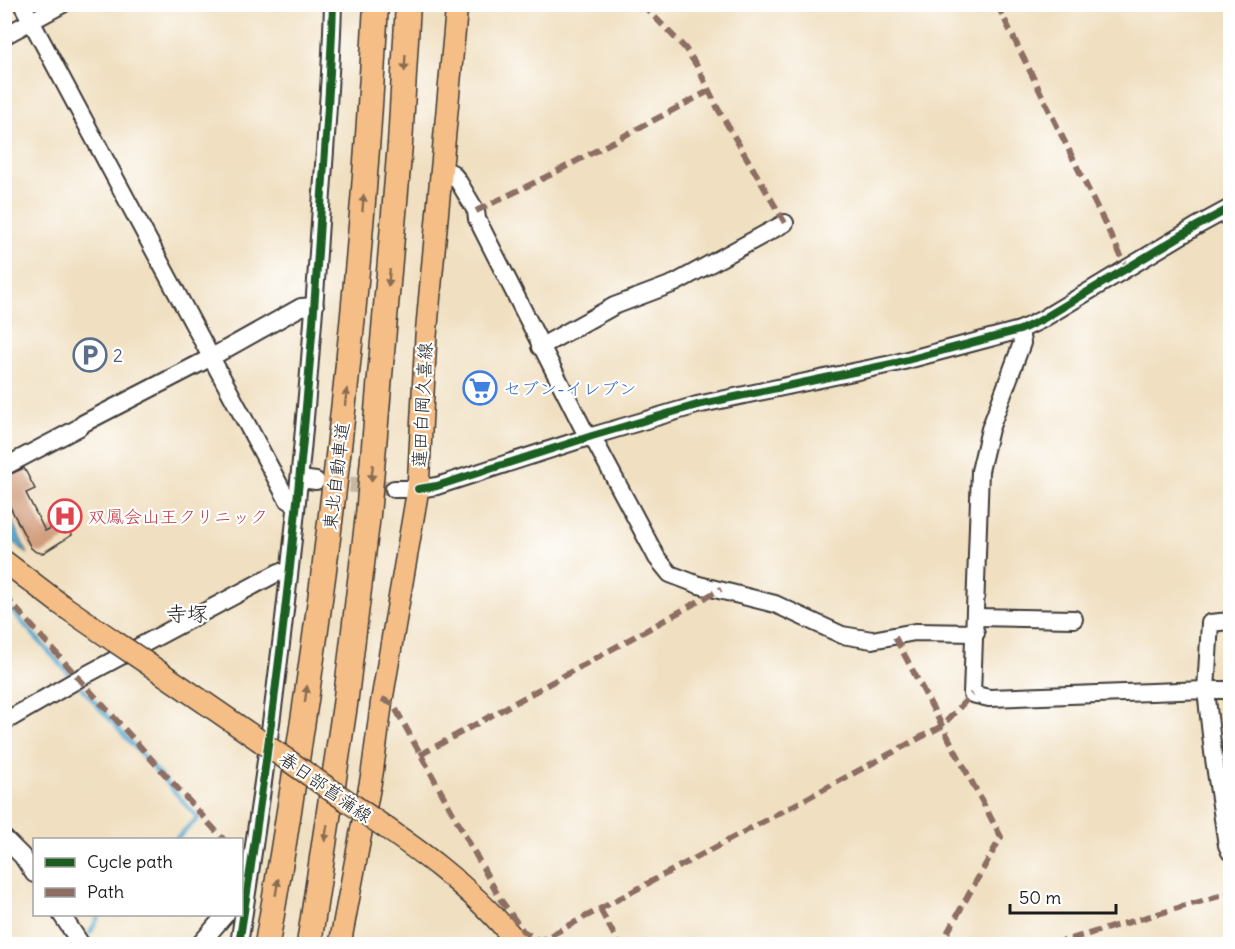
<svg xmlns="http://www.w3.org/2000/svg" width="1235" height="949" viewBox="0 0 1235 949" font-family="Delius,'Klee One',sans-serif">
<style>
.water{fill:#50a6cc;stroke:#366174;stroke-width:1.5}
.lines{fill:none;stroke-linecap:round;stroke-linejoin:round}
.stream{stroke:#50a6cc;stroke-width:4.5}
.building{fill:#d19e7f}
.minor-tunnel{stroke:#c6b89f;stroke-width:16;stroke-dasharray:16 8;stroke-linecap:butt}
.minor-casing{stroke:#3c3935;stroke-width:20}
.major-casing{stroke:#3c3935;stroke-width:24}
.highway-casing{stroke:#3c3935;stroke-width:27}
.minor{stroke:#fff;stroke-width:16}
.major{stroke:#f5be86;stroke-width:21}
.highway{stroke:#f5be86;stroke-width:24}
.major-bridge-casing{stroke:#3c3935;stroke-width:24;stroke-linecap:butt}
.major-bridge{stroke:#f5be86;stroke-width:21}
.quiet{stroke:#8d6e63;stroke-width:6;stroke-dasharray:12 6;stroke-linecap:butt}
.cycleway-casing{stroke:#fff;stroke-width:11}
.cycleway{stroke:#1b5e20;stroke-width:8}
.oneway{fill:#886d51}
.labels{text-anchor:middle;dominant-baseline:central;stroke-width:4.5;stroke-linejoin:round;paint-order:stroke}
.service-label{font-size:18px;fill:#4e5e75;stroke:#fff;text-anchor:start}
.shop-label{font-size:18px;fill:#366cbe;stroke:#fff;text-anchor:start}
.street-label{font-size:18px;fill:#1c1c1c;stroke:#fff}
.health-label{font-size:18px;fill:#be3a42;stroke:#fff;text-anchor:start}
.quarter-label{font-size:21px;fill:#1c1c1c;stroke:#fff}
</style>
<rect width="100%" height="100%" fill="#fff"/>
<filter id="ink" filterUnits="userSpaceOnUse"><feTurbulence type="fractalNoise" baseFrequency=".0167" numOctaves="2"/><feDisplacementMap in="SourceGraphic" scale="12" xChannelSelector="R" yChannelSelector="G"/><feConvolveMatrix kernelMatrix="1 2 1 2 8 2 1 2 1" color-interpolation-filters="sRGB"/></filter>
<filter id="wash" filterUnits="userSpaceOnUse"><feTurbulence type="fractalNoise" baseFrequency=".008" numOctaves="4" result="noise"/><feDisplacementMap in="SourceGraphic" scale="24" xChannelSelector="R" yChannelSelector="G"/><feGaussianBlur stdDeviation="1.35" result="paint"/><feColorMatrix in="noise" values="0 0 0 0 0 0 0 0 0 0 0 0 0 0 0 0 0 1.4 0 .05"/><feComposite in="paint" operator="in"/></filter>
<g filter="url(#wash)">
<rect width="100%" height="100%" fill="#f0dfc0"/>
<!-- water -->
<polygon class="water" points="4,507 5,507 28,554 5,535"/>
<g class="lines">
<!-- stream -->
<g class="stream">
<polyline points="4,602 70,675"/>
<polyline points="81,687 198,818 175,840"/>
<polyline points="90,933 100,914"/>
</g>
</g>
<g id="blocks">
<!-- building -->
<polygon class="building" points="24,468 35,489 26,493 45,531 65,521 72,535 43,553 36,552 31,548 4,495 4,477"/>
</g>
</g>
<g filter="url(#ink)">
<use href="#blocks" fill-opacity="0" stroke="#3c3935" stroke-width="1.5"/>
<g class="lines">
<!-- minor-tunnel -->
<polyline class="minor-tunnel" points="326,482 394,489"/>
<!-- minor casing -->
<g class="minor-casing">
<g id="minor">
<polyline points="22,4 287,499 296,505"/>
<polyline points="4,36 63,4"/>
<polyline points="442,169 452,173 457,179 476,211 477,219 588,438"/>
<polyline points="1020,330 1022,343 990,429 980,471 972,694 989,698 1206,690 1213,752 1227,845 1230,852"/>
<polyline points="540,347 614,306 675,283 785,223"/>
<polyline points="592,436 657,558 670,574 699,585 775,604 842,635 872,640 915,632 976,633"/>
<polyline points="4,467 78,428 84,423 210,358 301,307 315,306"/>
<polyline points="300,479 316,481"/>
<polyline points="394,489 418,489 437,486 592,436 697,405 896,363 1020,330 1041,320 1197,226 1230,208"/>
<polyline points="976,617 1074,619"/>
<polyline points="1230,621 1210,623 1206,690 1230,690"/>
<polyline points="4,722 80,678 279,572 289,574"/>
<polyline points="4,838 22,856 34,874"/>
<polyline points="61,914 81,944"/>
<polyline points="200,944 226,914"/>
<path d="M239 944C276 710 304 474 319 237 324 159 331 82 333 4"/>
</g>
</g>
<!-- major casing -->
<g class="major-casing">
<g id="major">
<polyline points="4,561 59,603 114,641"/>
<polyline points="340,944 372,774 382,699 418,489 426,336 457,4"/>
</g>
</g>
<!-- highway casing -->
<g class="highway-casing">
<g id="highway">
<path d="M267 944C321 633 360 320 376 4"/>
<polyline points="309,944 345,705 368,515 400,144 408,4"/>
</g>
</g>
<!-- minor -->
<use href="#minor" class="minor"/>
<!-- major -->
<use href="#major" class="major"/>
<!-- highway -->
<use href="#highway" class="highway"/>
<!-- major-bridge casing -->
<g class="major-bridge-casing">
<path id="major-bridge" d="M114 641C186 689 257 739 328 788 395 834 468 880 518 944"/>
</g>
<!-- major-bridge -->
<use href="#major-bridge" class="major-bridge"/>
<!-- quiet -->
<g class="quiet">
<polyline points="642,4 685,48 697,66 718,109 785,223"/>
<polyline points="997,4 1120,254 1128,268"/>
<polyline points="476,211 552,174 709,91"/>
<polyline points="4,595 224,840"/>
<polyline points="895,637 1001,837 941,944"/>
<polyline points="382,699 393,704 500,899 523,931 540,941 942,726 972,694"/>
<polyline points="420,755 721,589"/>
<polyline points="600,909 619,944"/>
<polyline points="1053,944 1230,893"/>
</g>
<!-- cycleway casing -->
<g class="cycleway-casing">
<g id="cycleway">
<polyline points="418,489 437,486 592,436 697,405 896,363 1020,330 1041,320 1197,226 1230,208"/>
<path d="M239 944C276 710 304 474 319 237 324 159 331 82 333 4"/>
</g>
</g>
<!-- cycleway -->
<use href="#cycleway" class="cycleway"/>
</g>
<!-- one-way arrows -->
<defs><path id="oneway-solid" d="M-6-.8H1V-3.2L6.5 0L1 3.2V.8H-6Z" transform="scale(1.5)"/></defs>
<g class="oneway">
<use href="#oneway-solid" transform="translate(405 63) rotate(93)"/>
<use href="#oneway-solid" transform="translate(363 203) rotate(-86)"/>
<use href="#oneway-solid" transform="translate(389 278) rotate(95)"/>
<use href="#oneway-solid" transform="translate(346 397) rotate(-83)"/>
<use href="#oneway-solid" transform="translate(372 473) rotate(96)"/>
<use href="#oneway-solid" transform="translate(306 694) rotate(-82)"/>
<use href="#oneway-solid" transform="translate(326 833) rotate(99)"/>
<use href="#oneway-solid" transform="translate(277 887) rotate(-81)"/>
</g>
</g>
<!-- icons -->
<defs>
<g id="parking-ring" transform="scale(1.725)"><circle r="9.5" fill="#fff" stroke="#5c6f8a" stroke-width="1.5"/><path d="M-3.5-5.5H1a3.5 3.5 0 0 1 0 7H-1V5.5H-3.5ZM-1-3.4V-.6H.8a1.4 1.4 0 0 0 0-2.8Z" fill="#5c6f8a"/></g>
<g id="supermarket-ring" transform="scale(1.725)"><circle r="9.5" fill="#fff" stroke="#3f7fe0" stroke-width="1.5"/><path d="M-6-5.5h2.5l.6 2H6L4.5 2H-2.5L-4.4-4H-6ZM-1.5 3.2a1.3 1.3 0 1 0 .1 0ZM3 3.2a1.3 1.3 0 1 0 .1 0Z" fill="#3f7fe0"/></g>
<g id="hospital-ring" transform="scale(1.725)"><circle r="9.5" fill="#fff" stroke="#e0444e" stroke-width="1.5"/><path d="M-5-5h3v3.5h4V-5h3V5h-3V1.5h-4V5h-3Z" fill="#e0444e"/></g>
</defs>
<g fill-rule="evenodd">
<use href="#parking-ring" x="90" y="355"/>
<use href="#supermarket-ring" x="480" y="388"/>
<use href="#hospital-ring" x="65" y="516"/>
</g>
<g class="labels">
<!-- service labels -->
<g class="service-label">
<text x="113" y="355">2</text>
</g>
<!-- shop labels -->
<g class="shop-label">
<text x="503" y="388">セブン-イレブン</text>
</g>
<!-- street labels -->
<g class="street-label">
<text transform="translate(422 405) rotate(-87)">蓮田白岡久喜線</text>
<text transform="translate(336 476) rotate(-83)">東北自動車道</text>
<text transform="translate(326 787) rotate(35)">春日部菖蒲線</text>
</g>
<!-- health labels -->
<g class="health-label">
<text x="88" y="516">双鳳会山王クリニック</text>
</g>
<!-- quarter labels -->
<g class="quarter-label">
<text x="187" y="613">寺塚</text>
</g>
</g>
<!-- margin -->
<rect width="1235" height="949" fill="none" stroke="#fff" stroke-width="24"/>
<!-- legend -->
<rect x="33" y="838" width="210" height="78" fill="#ffffff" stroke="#a4a4a4" stroke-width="1.5"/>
<rect x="45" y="858" width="30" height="9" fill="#1b5e20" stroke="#a4a4a4" stroke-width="1.5"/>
<text x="87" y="868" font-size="18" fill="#1c1c1c">Cycle path</text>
<rect x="45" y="888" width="30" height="9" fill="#8d6e63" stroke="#a4a4a4" stroke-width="1.5"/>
<text x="87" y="898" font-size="18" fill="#1c1c1c">Path</text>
<!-- scale -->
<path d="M1010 904v9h106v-9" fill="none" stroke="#1c1c1c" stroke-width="3"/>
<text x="1019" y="904" font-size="18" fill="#1c1c1c" stroke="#ffffff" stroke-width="4.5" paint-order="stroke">50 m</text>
</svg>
